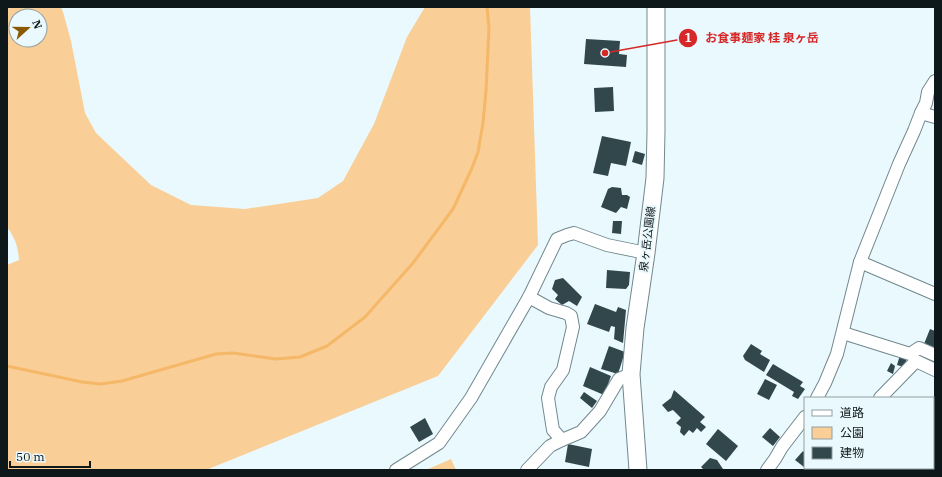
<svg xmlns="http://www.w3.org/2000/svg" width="942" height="477" viewBox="0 0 942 477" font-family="'IBM Plex Serif','Noto Sans JP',serif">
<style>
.green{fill:#face97;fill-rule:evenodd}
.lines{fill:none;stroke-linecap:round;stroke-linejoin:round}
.stream{stroke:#f5b869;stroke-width:3}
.building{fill:#31474c}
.street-casing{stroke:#71888e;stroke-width:14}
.secondary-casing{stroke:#71888e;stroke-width:19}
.street{stroke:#fff;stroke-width:12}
.secondary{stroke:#fff;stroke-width:17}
.labels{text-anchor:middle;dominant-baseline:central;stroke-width:4;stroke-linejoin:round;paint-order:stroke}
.street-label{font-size:11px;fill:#0e1719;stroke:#eaf9fd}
.leader{fill:none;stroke:#d62828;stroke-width:1.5}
.callout-dot{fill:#d62828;stroke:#eaf9fd;stroke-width:1.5}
.mark-label{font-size:12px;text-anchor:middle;font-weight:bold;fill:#fff}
.callout-label{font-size:12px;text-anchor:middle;font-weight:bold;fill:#d62828;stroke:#eaf9fd;stroke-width:4;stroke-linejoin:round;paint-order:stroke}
</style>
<rect width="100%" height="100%" fill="#eaf9fd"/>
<!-- green -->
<g class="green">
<path d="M7 7H61L63 12 71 41 85 113 96 133 151 185 191 205 245 209 318 198 343 181 374 124 407 37 425 7H530L538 245 438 376 206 470H7V265L19 260C18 246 15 238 7 227ZM16 16H40V40H16Z"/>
<polygon points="451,459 456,470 426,470"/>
</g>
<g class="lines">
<!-- stream -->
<polyline class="stream" points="7,366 82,382 101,384 122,381 216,354 233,353 276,359 300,357 327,346 365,317 413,263 453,209 472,168 478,152 483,123 486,91 489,28 487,7"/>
</g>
<!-- building -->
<g class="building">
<polygon points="586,39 620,41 619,54 627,55 626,67 584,64"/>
<polygon points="613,87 614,111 595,112 594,88"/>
<polygon points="602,136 631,142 626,166 611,163 608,176 593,173"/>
<polygon points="635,151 645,154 642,165 632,162"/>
<polygon points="612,187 621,188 622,195 627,195 630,197 627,209 621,207 616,213 601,207 608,189"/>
<polygon points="613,221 622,221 621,234 612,233"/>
<polygon points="607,270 630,272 629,285 626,289 606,288"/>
<polygon points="563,278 582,297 577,306 569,301 562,305 555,299 558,295 552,289 555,280"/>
<polygon points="595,304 616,312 618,307 626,310 623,343 614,339 615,327 611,326 609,332 587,324"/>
<polygon points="930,329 935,331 935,348 924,344"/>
<polygon points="751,344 762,351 760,354 770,360 764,372 745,360 743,356"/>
<polygon points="609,346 625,352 618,374 601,369"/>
<polygon points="900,355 907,358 904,367 897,365"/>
<polygon points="891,363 895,366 893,374 887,371"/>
<polygon points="773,364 803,382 800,386 805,389 798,399 792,396 794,392 766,375"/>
<polygon points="590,367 611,376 604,395 583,386"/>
<polygon points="765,379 777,385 769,400 757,394"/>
<polygon points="674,390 705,417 700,422 706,427 701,432 697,428 693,433 689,430 684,436 680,432 681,427 676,423 681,418 673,410 668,412 662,405 671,398"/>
<polygon points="584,392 597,401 592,408 580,398"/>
<polygon points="425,418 433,434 419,442 410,427"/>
<polygon points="770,428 780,437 773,446 762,437"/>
<polygon points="718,429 738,446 726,461 706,444"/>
<polygon points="568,444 592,449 589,467 565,462"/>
<polygon points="803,451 805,453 805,465 804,467 795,460"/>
<polygon points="710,458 717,460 723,469 704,470 701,467"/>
<polygon points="819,468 848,468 851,470 821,470"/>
</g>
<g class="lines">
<!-- street casing -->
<g class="street-casing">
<g id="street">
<polyline points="921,113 935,117"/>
<polyline points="860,262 935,294"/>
<polyline points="529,297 549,308 566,313 571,316 573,327 563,370 551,387 548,398 553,430 562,440 581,432 600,411 619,379 631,374"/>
<polyline points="843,333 910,354 919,348 935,355"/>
<polyline points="817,398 825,383 837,354 860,262 899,164 914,131 921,113 926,103 928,92 935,81"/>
<polyline points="880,398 916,361 935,370"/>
<polyline points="396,470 439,443 471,398 529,297 557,239 567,235 574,233 607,245 646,253"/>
<polyline points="527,470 550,446 562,440"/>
<polyline points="767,470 775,459 782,447 805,417"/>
</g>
</g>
<!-- secondary casing -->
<g class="secondary-casing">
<polyline id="secondary" points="638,470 631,374 635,328 646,253 655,178 656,131 656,7"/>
</g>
<!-- street -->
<use href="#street" class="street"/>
<!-- secondary -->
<use href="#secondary" class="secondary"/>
</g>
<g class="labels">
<!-- street labels -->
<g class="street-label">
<text transform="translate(647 239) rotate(-83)">泉ヶ岳公園線</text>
</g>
</g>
<!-- callouts -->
<path class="leader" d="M605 53L688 38"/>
<g class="callout-dot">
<circle cx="605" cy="53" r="4"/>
<circle cx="688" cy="38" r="10"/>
</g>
<g class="mark-label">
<text x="688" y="42">1</text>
</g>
<g class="callout-label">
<text x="762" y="42">お食事麺家 桂 泉ヶ岳</text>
</g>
<!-- border -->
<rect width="942" height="477" fill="none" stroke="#0e1719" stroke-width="16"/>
<!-- legend -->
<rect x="804" y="397" width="130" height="72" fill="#eaf9fd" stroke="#929fa2"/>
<rect x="812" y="410" width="20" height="6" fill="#ffffff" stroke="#929fa2"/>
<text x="840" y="417" font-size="12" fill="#0e1719">道路</text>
<rect x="812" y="427" width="20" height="12" fill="#face97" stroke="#929fa2"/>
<text x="840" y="437" font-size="12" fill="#0e1719">公園</text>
<rect x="812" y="447" width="20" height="12" fill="#31474c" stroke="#929fa2"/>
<text x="840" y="457" font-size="12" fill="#0e1719">建物</text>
<!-- north arrow -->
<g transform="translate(28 28) rotate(69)"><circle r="19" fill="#eaf9fd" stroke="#929fa2"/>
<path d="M0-3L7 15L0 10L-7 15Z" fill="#8a5901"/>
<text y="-6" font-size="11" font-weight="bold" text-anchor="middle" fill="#0e1719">N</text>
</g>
<!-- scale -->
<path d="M10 461v6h80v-6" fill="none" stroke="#0e1719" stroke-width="2"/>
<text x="16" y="461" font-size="12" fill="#0e1719" stroke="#eaf9fd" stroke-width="3" paint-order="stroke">50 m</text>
</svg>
